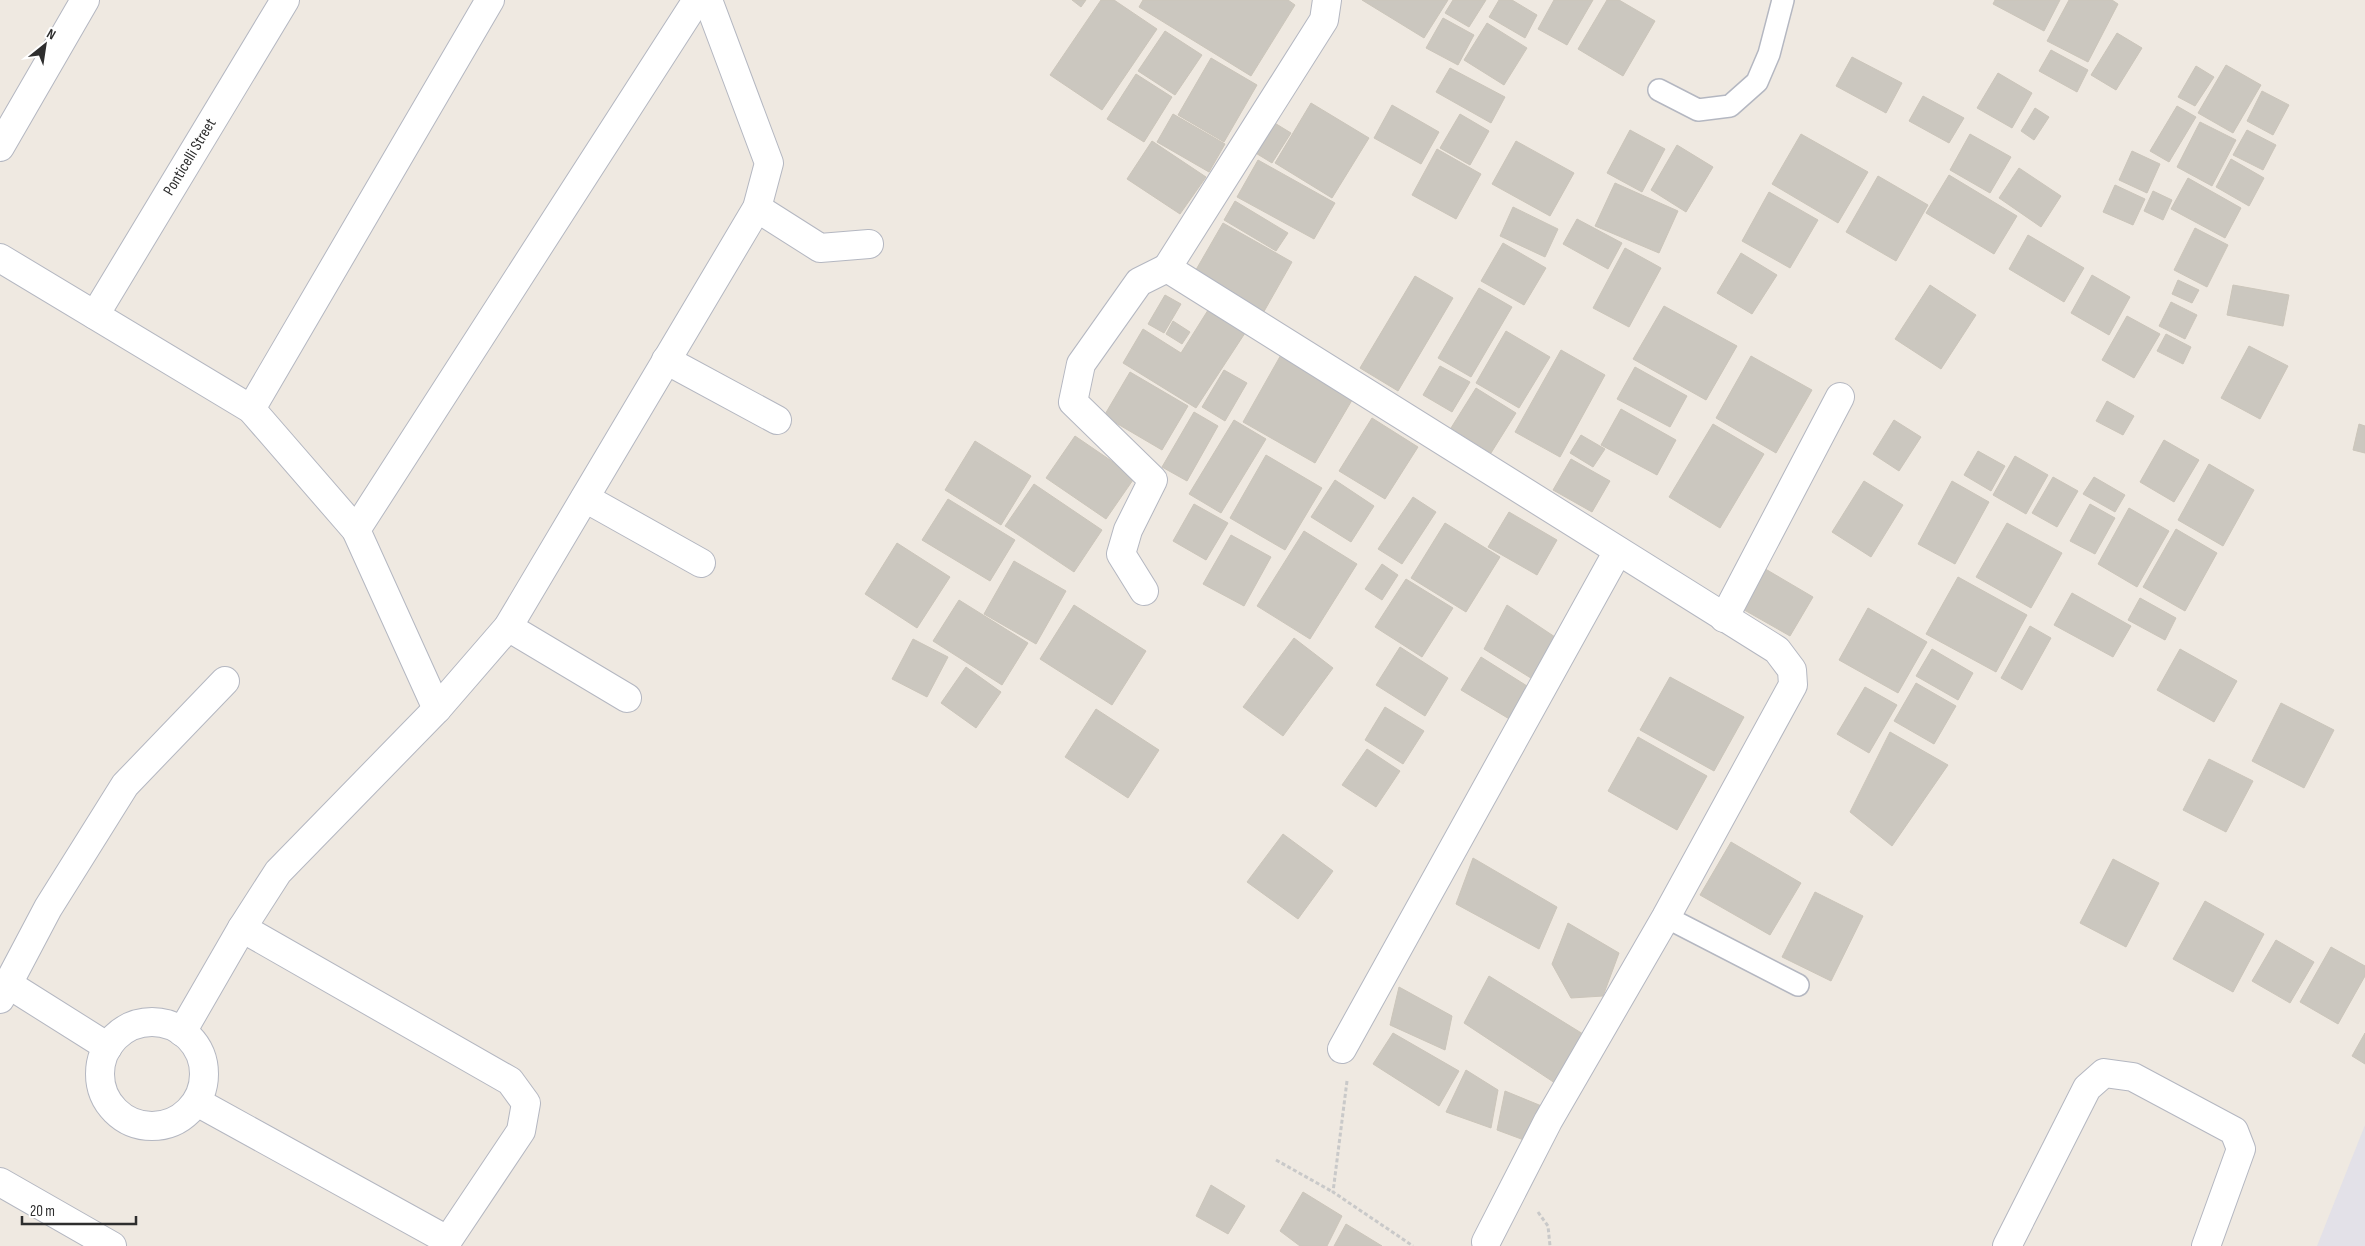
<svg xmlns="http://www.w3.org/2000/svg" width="2365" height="1246" viewBox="0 0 2365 1246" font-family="'Sofia Sans Condensed',sans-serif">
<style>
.industrial{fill:#e3e1e8}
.building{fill:#cbc7bf;stroke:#cbc5ba}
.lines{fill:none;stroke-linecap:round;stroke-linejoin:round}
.service-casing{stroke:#b4b7c1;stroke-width:24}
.minor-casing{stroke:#b4b7c1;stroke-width:30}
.path{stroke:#c9c9c9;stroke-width:3;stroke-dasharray:4 2.5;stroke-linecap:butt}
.service{stroke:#fff;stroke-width:21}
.minor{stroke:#fff;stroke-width:28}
.labels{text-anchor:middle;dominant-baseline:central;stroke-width:4.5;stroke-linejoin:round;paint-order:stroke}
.street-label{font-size:16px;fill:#2e2e2e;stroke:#fff}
</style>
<rect width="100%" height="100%" fill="#efe9e1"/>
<!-- industrial -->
<polygon class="industrial" points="2365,1125 2365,1246 2317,1246"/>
<!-- building -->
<g class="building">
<polygon points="1072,0 1086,0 1081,7"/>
<polygon points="1101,0 1114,0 1157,29 1102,110 1050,75"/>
<polygon points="1143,0 1288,0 1295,5 1251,76 1139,7"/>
<polygon points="1362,0 1448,0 1424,38"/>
<polygon points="1453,0 1486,0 1469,27 1445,13"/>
<polygon points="1499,0 1512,0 1537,15 1525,38 1489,17"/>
<polygon points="1554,0 1593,0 1567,45 1538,29"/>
<polygon points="1607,0 1619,0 1655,21 1623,76 1578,49"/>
<polygon points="1995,0 2060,0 2044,31 1993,4"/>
<polygon points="2069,0 2112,0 2118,4 2088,62 2047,41"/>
<polygon points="1443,18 1474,35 1458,65 1426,48"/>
<polygon points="1487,23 1527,48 1504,85 1464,60"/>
<polygon points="1165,31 1202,55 1175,95 1138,71"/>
<polygon points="2117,33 2142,48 2116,90 2091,75"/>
<polygon points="2051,50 2088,70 2077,92 2039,71"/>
<polygon points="1852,57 1902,83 1886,113 1836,86"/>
<polygon points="1211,58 1257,85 1224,142 1178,115"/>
<polygon points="2226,65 2261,85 2233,133 2198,113"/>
<polygon points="2196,66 2214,77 2195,106 2178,97"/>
<polygon points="1450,68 1505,97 1491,123 1436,92"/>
<polygon points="1998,73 2032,93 2012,128 1977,108"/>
<polygon points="1136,74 1172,97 1144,142 1107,119"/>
<polygon points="2262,91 2289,105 2273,135 2247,121"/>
<polygon points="1923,96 1964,118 1949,143 1909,121"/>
<polygon points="1311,103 1369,138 1332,198 1275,163"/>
<polygon points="1392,105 1439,132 1421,164 1374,138"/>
<polygon points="2177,106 2196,117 2169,162 2150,151"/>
<polygon points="2035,108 2049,117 2034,140 2021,131"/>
<polygon points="1173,114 1225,144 1209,172 1157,142"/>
<polygon points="1460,114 1489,131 1470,165 1440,148"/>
<polygon points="1273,122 1291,133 1272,163 1254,152"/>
<polygon points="2200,122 2236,140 2212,186 2177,167"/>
<polygon points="1630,130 1665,149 1642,192 1607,173"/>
<polygon points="2247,130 2276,145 2263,170 2233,155"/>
<polygon points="1801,134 1868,172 1838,223 1772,184"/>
<polygon points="1970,134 2011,157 1990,193 1950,170"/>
<polygon points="1152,141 1206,177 1180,214 1127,179"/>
<polygon points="1516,141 1574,173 1550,216 1492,184"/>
<polygon points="1677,145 1713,167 1686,212 1651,190"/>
<polygon points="1437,149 1481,174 1456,219 1412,195"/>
<polygon points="2132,151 2160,164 2147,193 2119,180"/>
<polygon points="2231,159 2264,178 2249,206 2216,187"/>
<polygon points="1258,160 1335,203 1314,239 1237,197"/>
<polygon points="2019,168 2061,196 2041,227 1999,198"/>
<polygon points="1949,175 2017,216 1994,254 1926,213"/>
<polygon points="1878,176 1928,205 1896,261 1846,232"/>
<polygon points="2188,178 2241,208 2225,238 2171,209"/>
<polygon points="1615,183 1678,211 1659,253 1595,226"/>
<polygon points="2115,185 2145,199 2133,225 2103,212"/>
<polygon points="2153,191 2172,200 2163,220 2144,211"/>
<polygon points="1769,192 1818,220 1790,268 1742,241"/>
<polygon points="1235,201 1288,233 1276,251 1224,220"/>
<polygon points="1513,207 1558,229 1545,257 1500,236"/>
<polygon points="1577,219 1622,243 1608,269 1563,244"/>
<polygon points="1223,223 1292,262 1262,315 1193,275"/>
<polygon points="2195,228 2228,245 2207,287 2174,270"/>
<polygon points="2028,235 2084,268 2064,302 2009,269"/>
<polygon points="1503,243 1546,268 1524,305 1481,281"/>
<polygon points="1625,248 1661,268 1629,327 1593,308"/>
<polygon points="1741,253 1777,275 1752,314 1717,293"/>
<polygon points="2092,275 2130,297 2109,335 2071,313"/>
<polygon points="1415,276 1453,298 1398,391 1360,368"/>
<polygon points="2178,280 2199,290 2192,303 2172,294"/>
<polygon points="1930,285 1976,315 1941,369 1895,339"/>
<polygon points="2233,285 2289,295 2283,326 2227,315"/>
<polygon points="1479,288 1512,307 1471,377 1438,358"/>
<polygon points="1165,295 1181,304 1164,333 1148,324"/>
<polygon points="2171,302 2197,315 2185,339 2159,326"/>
<polygon points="1664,306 1737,346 1706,400 1633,359"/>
<polygon points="1210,307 1247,330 1196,408 1123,363 1143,329 1181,353"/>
<polygon points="2127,316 2160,334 2134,378 2102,360"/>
<polygon points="1173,321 1190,332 1182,344 1166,334"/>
<polygon points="1506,331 1550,357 1519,408 1476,383"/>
<polygon points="2166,334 2191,347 2183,364 2157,351"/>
<polygon points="2249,346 2288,366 2260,419 2221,398"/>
<polygon points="1561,350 1605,375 1560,457 1515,432"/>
<polygon points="1282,353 1355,395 1315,463 1243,422"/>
<polygon points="1751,356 1812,390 1776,453 1716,418"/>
<polygon points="1440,366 1470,382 1452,412 1423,395"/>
<polygon points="1635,367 1687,396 1670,427 1617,399"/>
<polygon points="1224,370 1247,383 1225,421 1202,407"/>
<polygon points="1130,372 1188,406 1162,450 1104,416"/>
<polygon points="1476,388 1516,413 1491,453 1451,428"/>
<polygon points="2107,401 2134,416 2123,435 2096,421"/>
<polygon points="1621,409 1676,440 1657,475 1601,445"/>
<polygon points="1194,412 1218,426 1187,481 1162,467"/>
<polygon points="1372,418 1418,447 1385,499 1339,471"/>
<polygon points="1234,420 1266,439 1221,513 1189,494"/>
<polygon points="1894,420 1921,437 1899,471 1873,454"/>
<polygon points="1713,424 1764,454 1720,528 1669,497"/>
<polygon points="2359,424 2365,426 2365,453 2353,450"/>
<polygon points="1581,435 1605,449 1593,467 1570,453"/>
<polygon points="1075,436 1135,477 1106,519 1046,478"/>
<polygon points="2164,440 2199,460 2174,502 2140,482"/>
<polygon points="975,441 1031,476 1001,525 945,490"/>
<polygon points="1978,451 2005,466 1991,491 1964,475"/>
<polygon points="1266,455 1322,488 1285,550 1230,518"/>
<polygon points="2015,456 2048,475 2026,514 1993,495"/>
<polygon points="1571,459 1610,481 1592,512 1553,490"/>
<polygon points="2209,464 2254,490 2223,546 2178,520"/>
<polygon points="2053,477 2078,491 2057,527 2032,513"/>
<polygon points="2094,477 2125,495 2115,512 2083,494"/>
<polygon points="1335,480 1374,506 1351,542 1311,517"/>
<polygon points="1864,481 1903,505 1871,557 1832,532"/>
<polygon points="1952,481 1989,502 1955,564 1918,544"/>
<polygon points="1034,484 1102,530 1074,572 1005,526"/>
<polygon points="1413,497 1436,512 1402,564 1378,549"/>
<polygon points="948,499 1015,540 990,581 922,540"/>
<polygon points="1194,504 1228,523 1206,560 1173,541"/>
<polygon points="2090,504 2115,518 2095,554 2070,541"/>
<polygon points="2129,508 2169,531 2137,587 2098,564"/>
<polygon points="1509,512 1557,540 1537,575 1488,547"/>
<polygon points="1445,523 1500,557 1466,612 1411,578"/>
<polygon points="2007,523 2062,553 2031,608 1976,577"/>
<polygon points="2176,529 2217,553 2185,611 2143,587"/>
<polygon points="1304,531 1357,564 1310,639 1257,606"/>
<polygon points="1231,535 1271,557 1244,606 1203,584"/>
<polygon points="897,543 950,577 917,628 865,594"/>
<polygon points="1014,561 1066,591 1036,644 984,614"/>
<polygon points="1382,564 1398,575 1382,600 1365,589"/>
<polygon points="1762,567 1813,597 1790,636 1739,607"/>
<polygon points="1958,577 2027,615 1996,672 1926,634"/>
<polygon points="1406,579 1453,608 1422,657 1375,627"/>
<polygon points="2072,593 2131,626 2113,657 2054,625"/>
<polygon points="2140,598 2176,618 2165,640 2128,620"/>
<polygon points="959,600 1028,643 1002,685 933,641"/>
<polygon points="1074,605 1146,651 1112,705 1040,659"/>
<polygon points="1507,605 1558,639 1534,680 1484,649"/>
<polygon points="1868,608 1927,642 1898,693 1839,660"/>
<polygon points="2030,626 2051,638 2022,690 2001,678"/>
<polygon points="1294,638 1333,668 1283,736 1243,707"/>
<polygon points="913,639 948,657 927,697 892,679"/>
<polygon points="1400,647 1448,678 1425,716 1376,685"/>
<polygon points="1932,649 1973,673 1958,700 1916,676"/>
<polygon points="2180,649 2237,681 2214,722 2157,690"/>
<polygon points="1481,657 1535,691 1516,723 1461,690"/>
<polygon points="966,667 1001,692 976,728 941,703"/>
<polygon points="1670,677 1744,717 1714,771 1640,730"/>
<polygon points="1916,683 1956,706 1934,744 1894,721"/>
<polygon points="1865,687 1897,705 1869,753 1837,734"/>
<polygon points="2281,703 2334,730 2304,788 2252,761"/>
<polygon points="1385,707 1424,731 1403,764 1365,740"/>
<polygon points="1096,709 1159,750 1128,798 1065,757"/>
<polygon points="1890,732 1948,765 1892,846 1850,812"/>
<polygon points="1638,737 1707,776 1677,830 1608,791"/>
<polygon points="1367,749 1400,771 1376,807 1342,785"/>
<polygon points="2209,759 2253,781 2226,832 2183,810"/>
<polygon points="1283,834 1333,871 1298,919 1247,882"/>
<polygon points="1731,842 1801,883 1770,935 1700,895"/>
<polygon points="1473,858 1557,907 1539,949 1456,904"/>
<polygon points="2113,859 2159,883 2126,947 2080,923"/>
<polygon points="1815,892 1863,916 1831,981 1782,957"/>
<polygon points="2205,901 2264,934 2233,992 2173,959"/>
<polygon points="1568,923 1619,953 1603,996 1571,998 1552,964"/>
<polygon points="2276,940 2314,962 2290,1003 2252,981"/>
<polygon points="2331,947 2365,966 2365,976 2338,1024 2300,1002"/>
<polygon points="1489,976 1583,1034 1561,1087 1464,1023"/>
<polygon points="1399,987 1452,1016 1445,1050 1390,1025"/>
<polygon points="1393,1033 1459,1071 1439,1106 1373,1064"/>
<polygon points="2365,1033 2365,1064 2352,1056"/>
<polygon points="1466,1070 1498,1090 1491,1128 1446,1112"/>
<polygon points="1505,1091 1544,1107 1532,1143 1497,1130"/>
<polygon points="1211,1185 1245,1206 1228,1234 1196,1216"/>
<polygon points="1303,1192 1342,1216 1327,1246 1300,1246 1280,1231"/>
<polygon points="1346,1224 1382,1246 1334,1246"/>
</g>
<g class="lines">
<!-- service casing -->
<g class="service-casing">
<g id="service">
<polyline points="1659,90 1698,110 1730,106 1757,82 1769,54 1783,0"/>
<polyline points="1666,917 1798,985"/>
</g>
</g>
<!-- minor casing -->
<g class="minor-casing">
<g id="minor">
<polyline points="1327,0 1324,20 1167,268 1777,650 1792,670 1793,685 1666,917 1548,1121 1486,1242"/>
<polyline points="0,147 85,0"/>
<polyline points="757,208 820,248 869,244"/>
<polyline points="0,258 251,409 356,530 437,709"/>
<polyline points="95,315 285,0"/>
<polyline points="666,360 777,420"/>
<polyline points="251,409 490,0"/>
<polyline points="585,498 701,563"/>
<polyline points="356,530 697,0"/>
<polyline points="1144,591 1121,554 1128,530 1153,480 1073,402 1081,364 1139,282 1167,268"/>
<polyline points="1724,618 1840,397"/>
<polyline points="508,627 627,698"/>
<polyline points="242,928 510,1081 526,1103 521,1131 444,1246"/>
<polyline points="8,984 108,1047"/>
<polyline points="0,999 48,908 125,785 225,681"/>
<circle cx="152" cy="1074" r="52"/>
<polyline points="182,1032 242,928 278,872 437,709 508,627 757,208 769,163 708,0"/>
<polyline points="1342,1049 1618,551"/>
<polyline points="197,1102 447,1240"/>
<polyline points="0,1182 112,1246"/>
<polyline points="2007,1246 2087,1088 2104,1073 2133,1077 2234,1131 2241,1149 2206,1246"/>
</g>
</g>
<!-- path -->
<g class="path">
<polyline points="1347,1081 1333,1192 1413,1246"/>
<polyline points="1276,1160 1333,1192"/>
<polyline points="1538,1212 1548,1226 1550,1246"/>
</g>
<!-- service -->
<use href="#service" class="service"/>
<!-- minor -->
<use href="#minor" class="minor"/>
</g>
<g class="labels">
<!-- street labels -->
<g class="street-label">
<text transform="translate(190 157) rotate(-59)">Ponticelli Street</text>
</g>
</g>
<!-- north arrow -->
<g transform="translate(45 45) rotate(30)" stroke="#ffffff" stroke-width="4" paint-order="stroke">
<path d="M0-4L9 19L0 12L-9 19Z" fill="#2e2e2e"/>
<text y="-8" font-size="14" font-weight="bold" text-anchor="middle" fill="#2e2e2e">N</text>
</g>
<!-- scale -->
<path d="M22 1216v8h114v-8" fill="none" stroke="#2e2e2e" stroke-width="2.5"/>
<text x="30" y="1216" font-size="15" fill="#2e2e2e" stroke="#ffffff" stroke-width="4" paint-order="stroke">20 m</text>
</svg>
